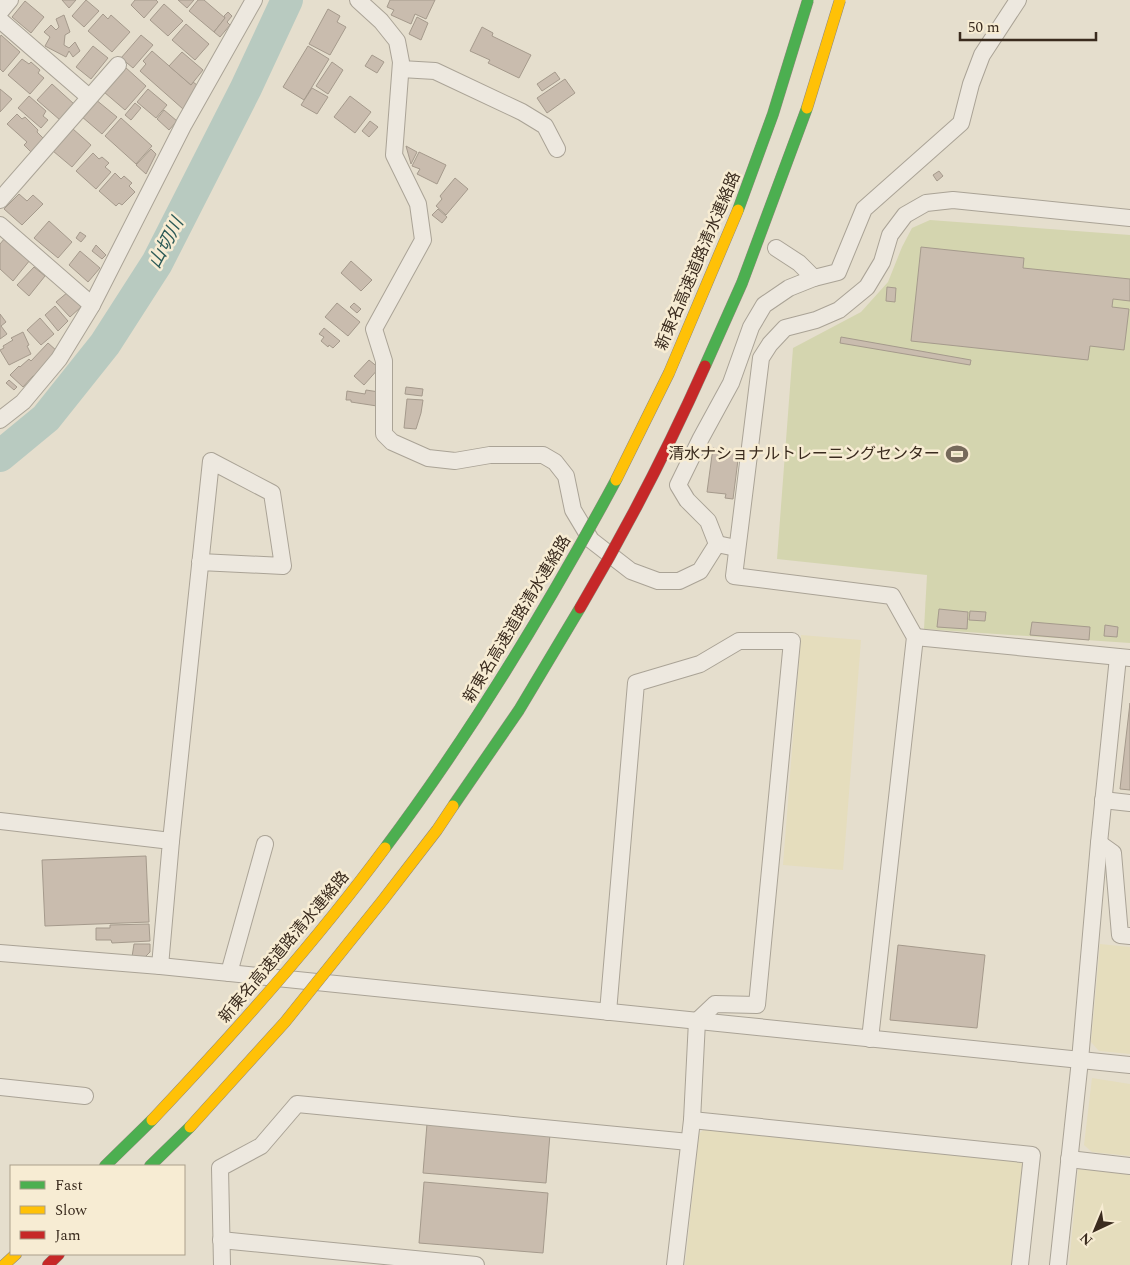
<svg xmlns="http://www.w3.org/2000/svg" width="1130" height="1265" viewBox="0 0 1130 1265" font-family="Spectral,'Noto Sans JP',serif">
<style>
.farmland{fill:#e5ddbd}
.green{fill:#d4d5af}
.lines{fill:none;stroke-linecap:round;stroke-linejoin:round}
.river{stroke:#b8cac0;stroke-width:32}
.building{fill:#c9bcae;stroke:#a59a8c}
.street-casing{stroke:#aaa396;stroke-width:18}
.fast-casing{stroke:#90887d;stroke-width:12}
.slow-casing{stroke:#90887d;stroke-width:12}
.jam-casing{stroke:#90887d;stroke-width:12}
.street{stroke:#ede8df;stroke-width:16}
.fast{stroke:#4caf50;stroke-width:11}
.slow{stroke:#ffc107;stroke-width:11}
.jam{stroke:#c62828;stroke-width:11}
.fast-bridge-casing{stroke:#90887d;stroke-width:12;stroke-linecap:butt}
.slow-bridge-casing{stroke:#90887d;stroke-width:12;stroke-linecap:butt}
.jam-bridge-casing{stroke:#90887d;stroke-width:12;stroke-linecap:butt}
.fast-bridge{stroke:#4caf50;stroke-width:11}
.slow-bridge{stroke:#ffc107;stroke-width:11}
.jam-bridge{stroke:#c62828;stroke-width:11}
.labels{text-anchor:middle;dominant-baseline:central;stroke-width:5;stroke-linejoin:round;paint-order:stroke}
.street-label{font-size:16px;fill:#3a2b1e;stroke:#f7ecd3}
.poi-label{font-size:16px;fill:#3a2b1e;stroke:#f7ecd3;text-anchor:end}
.water-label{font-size:18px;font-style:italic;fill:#2c5a57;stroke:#f7ecd3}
</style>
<rect width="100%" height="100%" fill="#e5decd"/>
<!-- farmland -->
<g class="farmland">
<polygon points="801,635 861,640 843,870 783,865"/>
<polygon points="1100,944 1130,947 1130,1054 1099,1051 1091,1042"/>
<polygon points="1092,1078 1130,1084 1130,1156 1092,1152 1084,1145"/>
<polygon points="705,1128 1024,1162 1013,1265 685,1265 699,1134"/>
<polygon points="1078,1169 1130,1174 1130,1265 1069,1265"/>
</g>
<!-- green -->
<polygon class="green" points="930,220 1130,235 1130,643 924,629 927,575 777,559 793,348 861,312 888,282 902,247 912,228"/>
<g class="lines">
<!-- river -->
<polyline class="river" points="0,456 46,418 105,344 157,263 246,88 287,0"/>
</g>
<!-- building -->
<g class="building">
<polygon points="62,0 76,0 69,8"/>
<polygon points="86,0 99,11 84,27 72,16"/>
<polygon points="135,0 156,0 158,2 144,18 131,5"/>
<polygon points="178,0 194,0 187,8"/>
<polygon points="198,0 204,0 225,18 214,32 189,11"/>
<polygon points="390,0 435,0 426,19 415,14 411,24 391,15 394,10 387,7"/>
<polygon points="25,1 44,17 31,33 12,17"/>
<polygon points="164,4 183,21 168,36 150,20"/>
<polygon points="328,9 340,16 337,22 346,27 330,55 309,44"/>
<polygon points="228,12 232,16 227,22 230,25 220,37 214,32 225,18 224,16"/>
<polygon points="103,14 108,19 111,15 130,32 112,52 88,31"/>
<polygon points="64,15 70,32 65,35 64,45 69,48 75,42 80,51 73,57 69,51 66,57 45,46 50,37 44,32 51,25 56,30 59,27 56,19"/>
<polygon points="417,17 428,23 421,40 409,34"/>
<polygon points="186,24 209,44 195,60 172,40"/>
<polygon points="482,27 493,33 492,36 531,55 519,78 488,63 490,60 470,51"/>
<polygon points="1,35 20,52 3,72 0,69 0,37"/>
<polygon points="141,35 153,45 133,68 121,58"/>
<polygon points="93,46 108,58 91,79 76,67"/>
<polygon points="308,46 329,59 304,100 283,87"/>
<polygon points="152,51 191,85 193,82 197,85 183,109 140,71 146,64 143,61"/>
<polygon points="182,52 203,70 191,85 169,66"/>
<polygon points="372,55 384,62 377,73 365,66"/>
<polygon points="22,59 29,64 31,62 40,70 38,73 44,78 30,94 8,75"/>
<polygon points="332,62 343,70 328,94 316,86"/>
<polygon points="125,67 146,86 125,110 104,92"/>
<polygon points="555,72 560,79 542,91 537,84"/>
<polygon points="565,79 575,93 547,113 537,98"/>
<polygon points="52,84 74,104 60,120 37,100"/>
<polygon points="312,88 328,97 317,114 301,105"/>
<polygon points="0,89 12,99 0,112"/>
<polygon points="148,89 167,105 156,118 137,102"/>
<polygon points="29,96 46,111 43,116 48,120 41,128 18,108"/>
<polygon points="350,96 371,112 355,133 334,117"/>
<polygon points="95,99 117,117 102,134 81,116"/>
<polygon points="135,103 141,108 131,120 125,115"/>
<polygon points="164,110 177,121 169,130 157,119"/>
<polygon points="17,114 22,119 25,117 38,130 37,132 44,139 32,153 24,145 27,142 7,124"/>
<polygon points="121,118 152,146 136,164 105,136"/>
<polygon points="370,121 378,127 369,137 362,131"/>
<polygon points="73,129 91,145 72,167 53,151"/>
<polygon points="406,146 417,152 411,164"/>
<polygon points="151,149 156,154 146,174 136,165"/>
<polygon points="419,152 446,165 437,184 417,174 420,169 412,166"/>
<polygon points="93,153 99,159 102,157 109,163 105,167 111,172 96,189 76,171"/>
<polygon points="939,171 943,176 937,181 933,175"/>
<polygon points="115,173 121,179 124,176 132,183 129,186 135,192 122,205 119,203 116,206 99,191"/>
<polygon points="455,178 468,189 446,215 436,206 442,199 440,196"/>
<polygon points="19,194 27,201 33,195 43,204 22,225 4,209"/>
<polygon points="438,209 447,217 442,223 432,215"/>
<polygon points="49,221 72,242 58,258 34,238"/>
<polygon points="80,232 86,236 81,242 76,238"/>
<polygon points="5,238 30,260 13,281 0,269 0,244"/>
<polygon points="96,245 106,255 102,259 92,251"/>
<polygon points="921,247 1024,258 1023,268 1130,279 1130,301 1113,299 1112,307 1129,309 1124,350 1090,346 1088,360 911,341"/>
<polygon points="80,251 100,268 88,282 69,265"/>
<polygon points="351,261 372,280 361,291 341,273"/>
<polygon points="34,267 45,276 29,296 17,285"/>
<polygon points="887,287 896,288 895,302 886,301"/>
<polygon points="68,292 81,307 70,317 56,302"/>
<polygon points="337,303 360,322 348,336 325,317"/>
<polygon points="354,303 361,309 357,313 350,307"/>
<polygon points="55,306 68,321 58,331 45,315"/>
<polygon points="0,314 6,322 1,326 7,334 0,339"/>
<polygon points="40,318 54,334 41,345 27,330"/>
<polygon points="324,328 340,341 333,348 329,345 328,347 321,341 324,337 319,334"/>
<polygon points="23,332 29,345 27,346 31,354 9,365 0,350 4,348 3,346 13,340 11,338"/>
<polygon points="841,337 971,360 970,365 840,343"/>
<polygon points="48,343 57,351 35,376 33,376 23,387 10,375 19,366 20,367 29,359 31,361"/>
<polygon points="369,360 379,368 364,385 354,376"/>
<polygon points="9,380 17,387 14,390 6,383"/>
<polygon points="406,387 423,389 422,396 405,394"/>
<polygon points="366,390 379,392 377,406 351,402 351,400 346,400 347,391 365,394"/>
<polygon points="407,399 423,400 421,413 416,429 404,428"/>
<polygon points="713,448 739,452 733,499 725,498 726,494 707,492"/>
<polygon points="939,609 968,612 967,629 937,627"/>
<polygon points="970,611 986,612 985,621 969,620"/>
<polygon points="1032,622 1090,627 1089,640 1030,635"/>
<polygon points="1105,625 1118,627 1117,637 1104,636"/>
<polygon points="1130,703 1130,790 1120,789"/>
<polygon points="146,856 149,922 45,926 42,860"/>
<polygon points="149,924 150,941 112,943 111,940 96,940 96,928 110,928 110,925"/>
<polygon points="134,944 150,944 150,952 144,958 132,957"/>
<polygon points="898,945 985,955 977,1028 890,1020"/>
<polygon points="427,1124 550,1134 546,1183 423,1173"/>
<polygon points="424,1182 548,1193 543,1253 419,1243"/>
</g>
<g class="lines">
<!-- street casing -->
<g class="street-casing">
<g id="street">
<polyline points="358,0 381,21 397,41 401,62 394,155 418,204 423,240 374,329 384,361 384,434 392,442 428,458 455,461 490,455 543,455 555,462 566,476 573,510 591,540 631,571 658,581 679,581 700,571 717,544 736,548"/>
<polyline points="0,12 10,0"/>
<polyline points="0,20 89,97"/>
<polyline points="401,69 435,71 522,112 545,126 557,149"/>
<polyline points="0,200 118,65"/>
<polyline points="0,225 92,305"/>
<polyline points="776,248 799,263 814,278"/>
<polyline points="0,420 23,402 59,359 92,305 184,124 254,0"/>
<polyline points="717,544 708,521 687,500 678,485 701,438 731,383 751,327 764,305 789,288 814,278 838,272 864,209 961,123 971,84 982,55 1018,0"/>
<polyline points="915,637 1130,658"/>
<polyline points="1103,800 1130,803"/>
<polyline points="0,821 171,841 160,966"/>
<polyline points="171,841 211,461 272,493 283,566 200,562"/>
<polyline points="1099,843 1113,853 1120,935 1130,936"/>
<polyline points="0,953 160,966 1130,1065"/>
<polyline points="229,973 265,844"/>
<polyline points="608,1012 636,683 700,664 739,641 792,641 757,1005 715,1004 697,1021 692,1120 675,1265"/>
<polyline points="870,1039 915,637 892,596 734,576 761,358 770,344 785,328 816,320 839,310 867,287 882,262 890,235 905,215 926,203 953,200 1130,218"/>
<polyline points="0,1087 85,1096"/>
<polyline points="692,1120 1032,1155 1020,1265"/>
<polyline points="1069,1159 1130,1166"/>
<polyline points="221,1240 476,1265"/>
<polyline points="222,1265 220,1168 261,1146 297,1104 689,1142"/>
<polyline points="1058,1265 1080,1060 1099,843 1118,657"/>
</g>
</g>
<!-- fast casing -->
<g class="fast-casing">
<g id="fast">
<polyline points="105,1166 152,1120"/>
<polyline points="150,1166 190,1127"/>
</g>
</g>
<!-- slow casing -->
<g class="slow-casing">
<polyline id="slow" points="4,1265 16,1254"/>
</g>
<!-- jam casing -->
<g class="jam-casing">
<polyline id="jam" points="48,1265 59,1254"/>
</g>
<!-- street -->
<use href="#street" class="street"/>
<!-- fast -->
<use href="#fast" class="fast"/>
<!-- slow -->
<use href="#slow" class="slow"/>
<!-- jam -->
<use href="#jam" class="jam"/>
<!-- fast-bridge casing -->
<g class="fast-bridge-casing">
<g id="fast-bridge">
<polyline points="738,210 773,114 808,0"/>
<polyline points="705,366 742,283 807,108"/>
<polyline points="453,806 519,710 580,608"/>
<path d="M385 848C472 732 547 608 616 480"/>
</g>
</g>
<!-- slow-bridge casing -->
<g class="slow-bridge-casing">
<g id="slow-bridge">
<polyline points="807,108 840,0"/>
<polyline points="616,480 669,373 738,210"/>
<path d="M152 1120C234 1033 314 944 385 848"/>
<polyline points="190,1127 285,1022 383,900 437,830 453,806"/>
</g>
</g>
<!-- jam-bridge casing -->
<g class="jam-bridge-casing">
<path id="jam-bridge" d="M580 608C626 530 668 449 705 366"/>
</g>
<!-- fast-bridge -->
<use href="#fast-bridge" class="fast-bridge"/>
<!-- slow-bridge -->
<use href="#slow-bridge" class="slow-bridge"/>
<!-- jam-bridge -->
<use href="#jam-bridge" class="jam-bridge"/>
</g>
<!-- icons -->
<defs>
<g id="stadium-bare" transform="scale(1.725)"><path d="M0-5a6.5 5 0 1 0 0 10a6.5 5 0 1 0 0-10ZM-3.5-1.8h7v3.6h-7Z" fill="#766a5b" stroke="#f7ecd3" stroke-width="2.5" paint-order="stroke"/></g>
</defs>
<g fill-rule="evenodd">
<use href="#stadium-bare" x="957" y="454"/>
</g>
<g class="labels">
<!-- street labels -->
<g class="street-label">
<text transform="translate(698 261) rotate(-67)">新東名高速道路清水連絡路</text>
<text transform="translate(517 619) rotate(-59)">新東名高速道路清水連絡路</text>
<text transform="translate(284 947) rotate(-50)">新東名高速道路清水連絡路</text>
</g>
<!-- poi labels -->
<g class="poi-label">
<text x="940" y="454">清水ナショナルトレーニングセンター</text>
</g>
<!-- water labels -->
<g class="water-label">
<text transform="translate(166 243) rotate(-62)">山切川</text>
</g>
</g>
<!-- legend -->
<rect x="10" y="1165" width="175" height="90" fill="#f7ecd3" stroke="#ab9f8b"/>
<rect x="20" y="1181" width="25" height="8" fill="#4caf50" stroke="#ab9f8b"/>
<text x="55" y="1190" font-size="15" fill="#3a2b1e">Fast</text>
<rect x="20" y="1206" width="25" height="8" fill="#ffc107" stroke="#ab9f8b"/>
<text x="55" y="1215" font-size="15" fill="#3a2b1e">Slow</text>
<rect x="20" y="1231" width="25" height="8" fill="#c62828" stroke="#ab9f8b"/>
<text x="55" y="1240" font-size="15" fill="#3a2b1e">Jam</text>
<!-- north arrow -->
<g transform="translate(1095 1230) rotate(224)" stroke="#f7ecd3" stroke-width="4" paint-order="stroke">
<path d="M0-4L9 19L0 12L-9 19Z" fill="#3a2b1e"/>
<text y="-8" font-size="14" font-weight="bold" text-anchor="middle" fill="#3a2b1e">N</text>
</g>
<!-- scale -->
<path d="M960 32v8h136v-8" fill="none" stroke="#3a2b1e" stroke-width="2.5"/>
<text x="968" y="32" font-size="15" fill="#3a2b1e" stroke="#f7ecd3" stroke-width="4" paint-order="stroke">50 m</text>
</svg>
